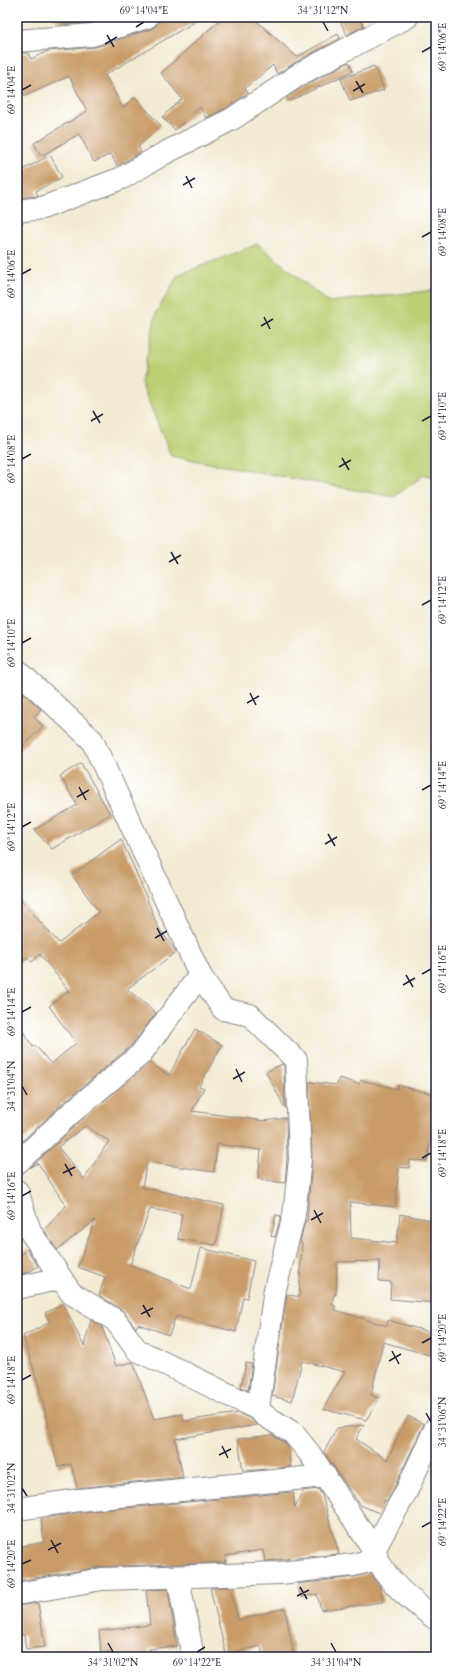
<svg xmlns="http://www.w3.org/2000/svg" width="453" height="1674" viewBox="0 0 453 1674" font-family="Cardo,serif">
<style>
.green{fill:#bacf72;stroke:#6e7856}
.building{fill:#c99b67;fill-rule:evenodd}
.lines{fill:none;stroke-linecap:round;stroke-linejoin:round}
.minor-casing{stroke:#8a8687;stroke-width:24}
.minor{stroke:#fff;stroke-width:22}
.ticks{fill:none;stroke:#22223b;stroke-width:1.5}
.neatline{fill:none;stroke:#22223b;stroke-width:1.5}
.ticks-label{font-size:10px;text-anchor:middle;fill:#22223b}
</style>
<rect width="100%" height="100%" fill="#fff"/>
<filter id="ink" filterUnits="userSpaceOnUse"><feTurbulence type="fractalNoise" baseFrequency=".025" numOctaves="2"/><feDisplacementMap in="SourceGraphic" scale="8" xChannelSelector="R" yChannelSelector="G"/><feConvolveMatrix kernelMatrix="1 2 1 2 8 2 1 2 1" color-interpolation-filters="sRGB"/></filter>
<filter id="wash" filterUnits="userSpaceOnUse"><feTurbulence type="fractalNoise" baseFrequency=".012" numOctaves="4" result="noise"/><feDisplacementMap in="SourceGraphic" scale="16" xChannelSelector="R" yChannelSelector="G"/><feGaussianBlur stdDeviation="0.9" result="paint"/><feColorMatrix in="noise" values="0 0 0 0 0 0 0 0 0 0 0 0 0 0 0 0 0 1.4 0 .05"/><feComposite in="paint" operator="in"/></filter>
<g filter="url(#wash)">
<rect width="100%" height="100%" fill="#f3ead3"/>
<!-- green -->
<polygon class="green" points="258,244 328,302 436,290 436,477 424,475 394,497 171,456 141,383 156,313 178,275"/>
<g id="blocks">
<!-- building -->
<g class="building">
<polygon points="52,17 107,17 90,23 67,24 52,18"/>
<polygon points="168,17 203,17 105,75 123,108 135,97 161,126 138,147 141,152 117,166 111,154 94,162 79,134 41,156 34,143 87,111 69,76 25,96 17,78 17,53 28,53 31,59 48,51 96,47 151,29 156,26 158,21"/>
<polygon points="223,17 252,17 297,57 338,34 340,39 294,63 277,74 273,65 245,88 248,93 226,108 206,118 200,107 175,130 162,117 182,99 161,73"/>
<polygon points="338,17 359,17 364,26 347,35"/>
<polygon points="349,62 353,71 289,101 287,97 306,85"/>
<polygon points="374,66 384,90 350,101 341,79"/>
<polygon points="50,155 62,177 36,191 38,196 17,198 17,173"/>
<polygon points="17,687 41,709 34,717 43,726 17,753"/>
<polygon points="81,763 110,814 52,849 34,830 77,805 60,776"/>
<polygon points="121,839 139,879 158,927 176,952 127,989 156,1013 131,1046 63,1103 17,1146 17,1022 33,1047 35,1045 51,1064 76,1043 49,1006 69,991 40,954 32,962 27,957 17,964 17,896 59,943 99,912 72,875"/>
<path d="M195 1029 222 1045 199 1086 204 1088 192 1111 264 1121 286 1118 287 1159 285 1183 258 1179 261 1150 217 1144 214 1172 147 1162 142 1187 224 1205 216 1245 178 1239 182 1214 150 1209 130 1265 191 1289 201 1248 254 1261 247 1298 243 1297 236 1332 176 1316 169 1335 138 1324 136 1328 122 1310 99 1295 105 1277 78 1267 95 1220 57 1250 44 1230 66 1206 38 1163 30 1168 79 1122 149 1063 169 1075ZM85 1126 109 1141 84 1179 58 1147Z"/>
<polygon points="282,1064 284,1065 285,1108 266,1072"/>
<polygon points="339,1078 359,1084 361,1080 397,1089 398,1085 436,1095 436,1137 431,1137 427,1161 410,1160 409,1168 399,1167 395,1207 350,1202 351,1238 397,1243 400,1214 436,1221 436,1303 390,1299 391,1282 379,1281 380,1261 337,1262 336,1295 334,1294 332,1305 335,1305 335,1310 387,1326 388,1320 436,1334 436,1357 383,1342 371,1395 379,1399 366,1420 323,1409 345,1372 302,1361 292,1401 272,1396 287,1294 299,1297 302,1243 300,1242 305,1221 307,1221 312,1160 309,1082 337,1085"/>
<polygon points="276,1215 281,1216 275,1237 271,1236"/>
<polygon points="27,1249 38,1266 29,1272 17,1275 17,1259"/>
<polygon points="63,1304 84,1346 91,1320 102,1327 116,1366 133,1362 154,1419 183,1414 184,1421 238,1413 251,1419 257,1425 175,1439 183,1477 77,1488 71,1464 58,1467 39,1386 23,1336 50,1322 45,1313"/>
<polygon points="246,1363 252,1364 248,1390 241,1387"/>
<polygon points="408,1416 424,1424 395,1486 387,1501 385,1500 379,1513 360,1505 324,1452 337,1428 364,1425 356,1439 387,1460"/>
<polygon points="272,1435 285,1443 288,1447 290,1467 243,1471 238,1439"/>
<polygon points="318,1489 322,1495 339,1554 265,1561 263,1550 225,1556 226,1562 101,1567 17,1581 17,1563 21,1562 18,1547 44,1542 41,1519 81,1512 293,1492 295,1507 303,1491"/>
<polygon points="371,1573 380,1587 383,1602 321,1610 317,1594 301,1597 298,1584 354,1577"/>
<polygon points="230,1587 238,1620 285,1608 294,1657 263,1657 261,1646 226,1654 210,1588"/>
<polygon points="168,1589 177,1646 149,1649 150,1657 110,1657 109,1652 101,1653 99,1631 150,1625 146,1590"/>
<polygon points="38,1603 45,1647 26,1649 24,1635 17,1634 17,1606"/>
</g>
</g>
</g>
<g filter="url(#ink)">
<use href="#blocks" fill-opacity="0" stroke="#8a8687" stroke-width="1"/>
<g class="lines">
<!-- minor casing -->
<g class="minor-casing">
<g id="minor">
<polyline points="17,41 92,35 147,17"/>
<polyline points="17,211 42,208 122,178 163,154 232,119 300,74 407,17"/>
<polyline points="17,670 92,740 200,975 223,1009 250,1015 296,1060 300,1159 294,1215 275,1289 258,1409"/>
<polyline points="17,1163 71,1113 140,1055 200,975"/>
<path d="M17 1191 30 1231 71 1293 115 1320 137 1350 258 1409 264 1415 293 1433 310 1454 374 1550C384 1581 412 1601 436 1619"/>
<polyline points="17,1288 61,1278"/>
<polyline points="17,1509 79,1500 325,1476"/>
<polyline points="374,1550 406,1492 436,1427"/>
<polyline points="178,1577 193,1657"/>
<polyline points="17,1594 102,1579 280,1573 353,1565 377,1559"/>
</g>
</g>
<!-- minor -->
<use href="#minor" class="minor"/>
</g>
</g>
<!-- ticks -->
<path class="ticks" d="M323 22 328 31M136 27 144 22M107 35 114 47M105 44 117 37M422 52 431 47M356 81 363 93M22 90 31 85M353 91 365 84M186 176 192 188M183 185 195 178M422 237 431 232M22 274 31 269M264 317 270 329M261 326 273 319M93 411 100 423M91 421 103 414M422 421 431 416M342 458 349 470M22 459 31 454M339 467 351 460M171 552 178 564M169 562 181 555M422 605 431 600M22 643 31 638M250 693 256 705M247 703 259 696M79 787 86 800M422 790 431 785M77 797 89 790M22 827 31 822M328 834 335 846M325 844 337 837M157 928 164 941M155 938 167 931M422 974 431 969M406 975 413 987M403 985 415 978M22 1012 31 1007M236 1069 242 1082M233 1079 245 1072M22 1086 27 1095M422 1158 431 1153M65 1164 72 1176M63 1173 75 1167M22 1196 31 1191M314 1210 321 1223M311 1220 323 1213M143 1305 150 1317M141 1314 153 1308M422 1343 431 1338M392 1351 399 1364M389 1361 401 1354M22 1380 31 1375M426 1413 431 1422M222 1446 228 1458M219 1455 231 1449M22 1488 27 1496M422 1527 431 1522M51 1540 58 1553M48 1550 61 1543M22 1564 31 1560M300 1587 307 1599M297 1596 309 1590M108 1643 113 1652M331 1643 336 1652M197 1652 205 1647"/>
<!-- margin -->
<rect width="453" height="1674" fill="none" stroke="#fff" stroke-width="44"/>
<rect x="22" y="22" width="409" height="1630" class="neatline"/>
<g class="ticks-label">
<text x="144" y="14">69°14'04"E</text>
<text x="323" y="14">34°31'12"N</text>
<text transform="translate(442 47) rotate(-90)" y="4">69°14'06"E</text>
<text transform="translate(11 90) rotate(-90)" y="4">69°14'04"E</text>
<text transform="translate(442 232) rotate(-90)" y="4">69°14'08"E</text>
<text transform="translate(11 274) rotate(-90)" y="4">69°14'06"E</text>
<text transform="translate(442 416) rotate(-90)" y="4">69°14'10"E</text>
<text transform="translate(11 459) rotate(-90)" y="4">69°14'08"E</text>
<text transform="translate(442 600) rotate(-90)" y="4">69°14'12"E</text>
<text transform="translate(11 643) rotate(-90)" y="4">69°14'10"E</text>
<text transform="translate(442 785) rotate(-90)" y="4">69°14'14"E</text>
<text transform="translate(11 827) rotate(-90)" y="4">69°14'12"E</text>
<text transform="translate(442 969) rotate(-90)" y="4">69°14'16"E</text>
<text transform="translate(11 1012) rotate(-90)" y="4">69°14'14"E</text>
<text transform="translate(11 1086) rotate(-90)" y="4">34°31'04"N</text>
<text transform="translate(442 1153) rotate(-90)" y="4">69°14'18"E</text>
<text transform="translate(11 1196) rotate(-90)" y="4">69°14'16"E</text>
<text transform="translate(442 1338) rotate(-90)" y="4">69°14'20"E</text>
<text transform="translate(11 1380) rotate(-90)" y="4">69°14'18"E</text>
<text transform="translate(442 1422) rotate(-90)" y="4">34°31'06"N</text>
<text transform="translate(11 1488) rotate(-90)" y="4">34°31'02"N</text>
<text transform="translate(442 1522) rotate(-90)" y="4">69°14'22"E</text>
<text transform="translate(11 1564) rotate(-90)" y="4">69°14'20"E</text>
<text x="113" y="1666">34°31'02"N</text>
<text x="197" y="1666">69°14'22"E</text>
<text x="336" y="1666">34°31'04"N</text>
</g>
</svg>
